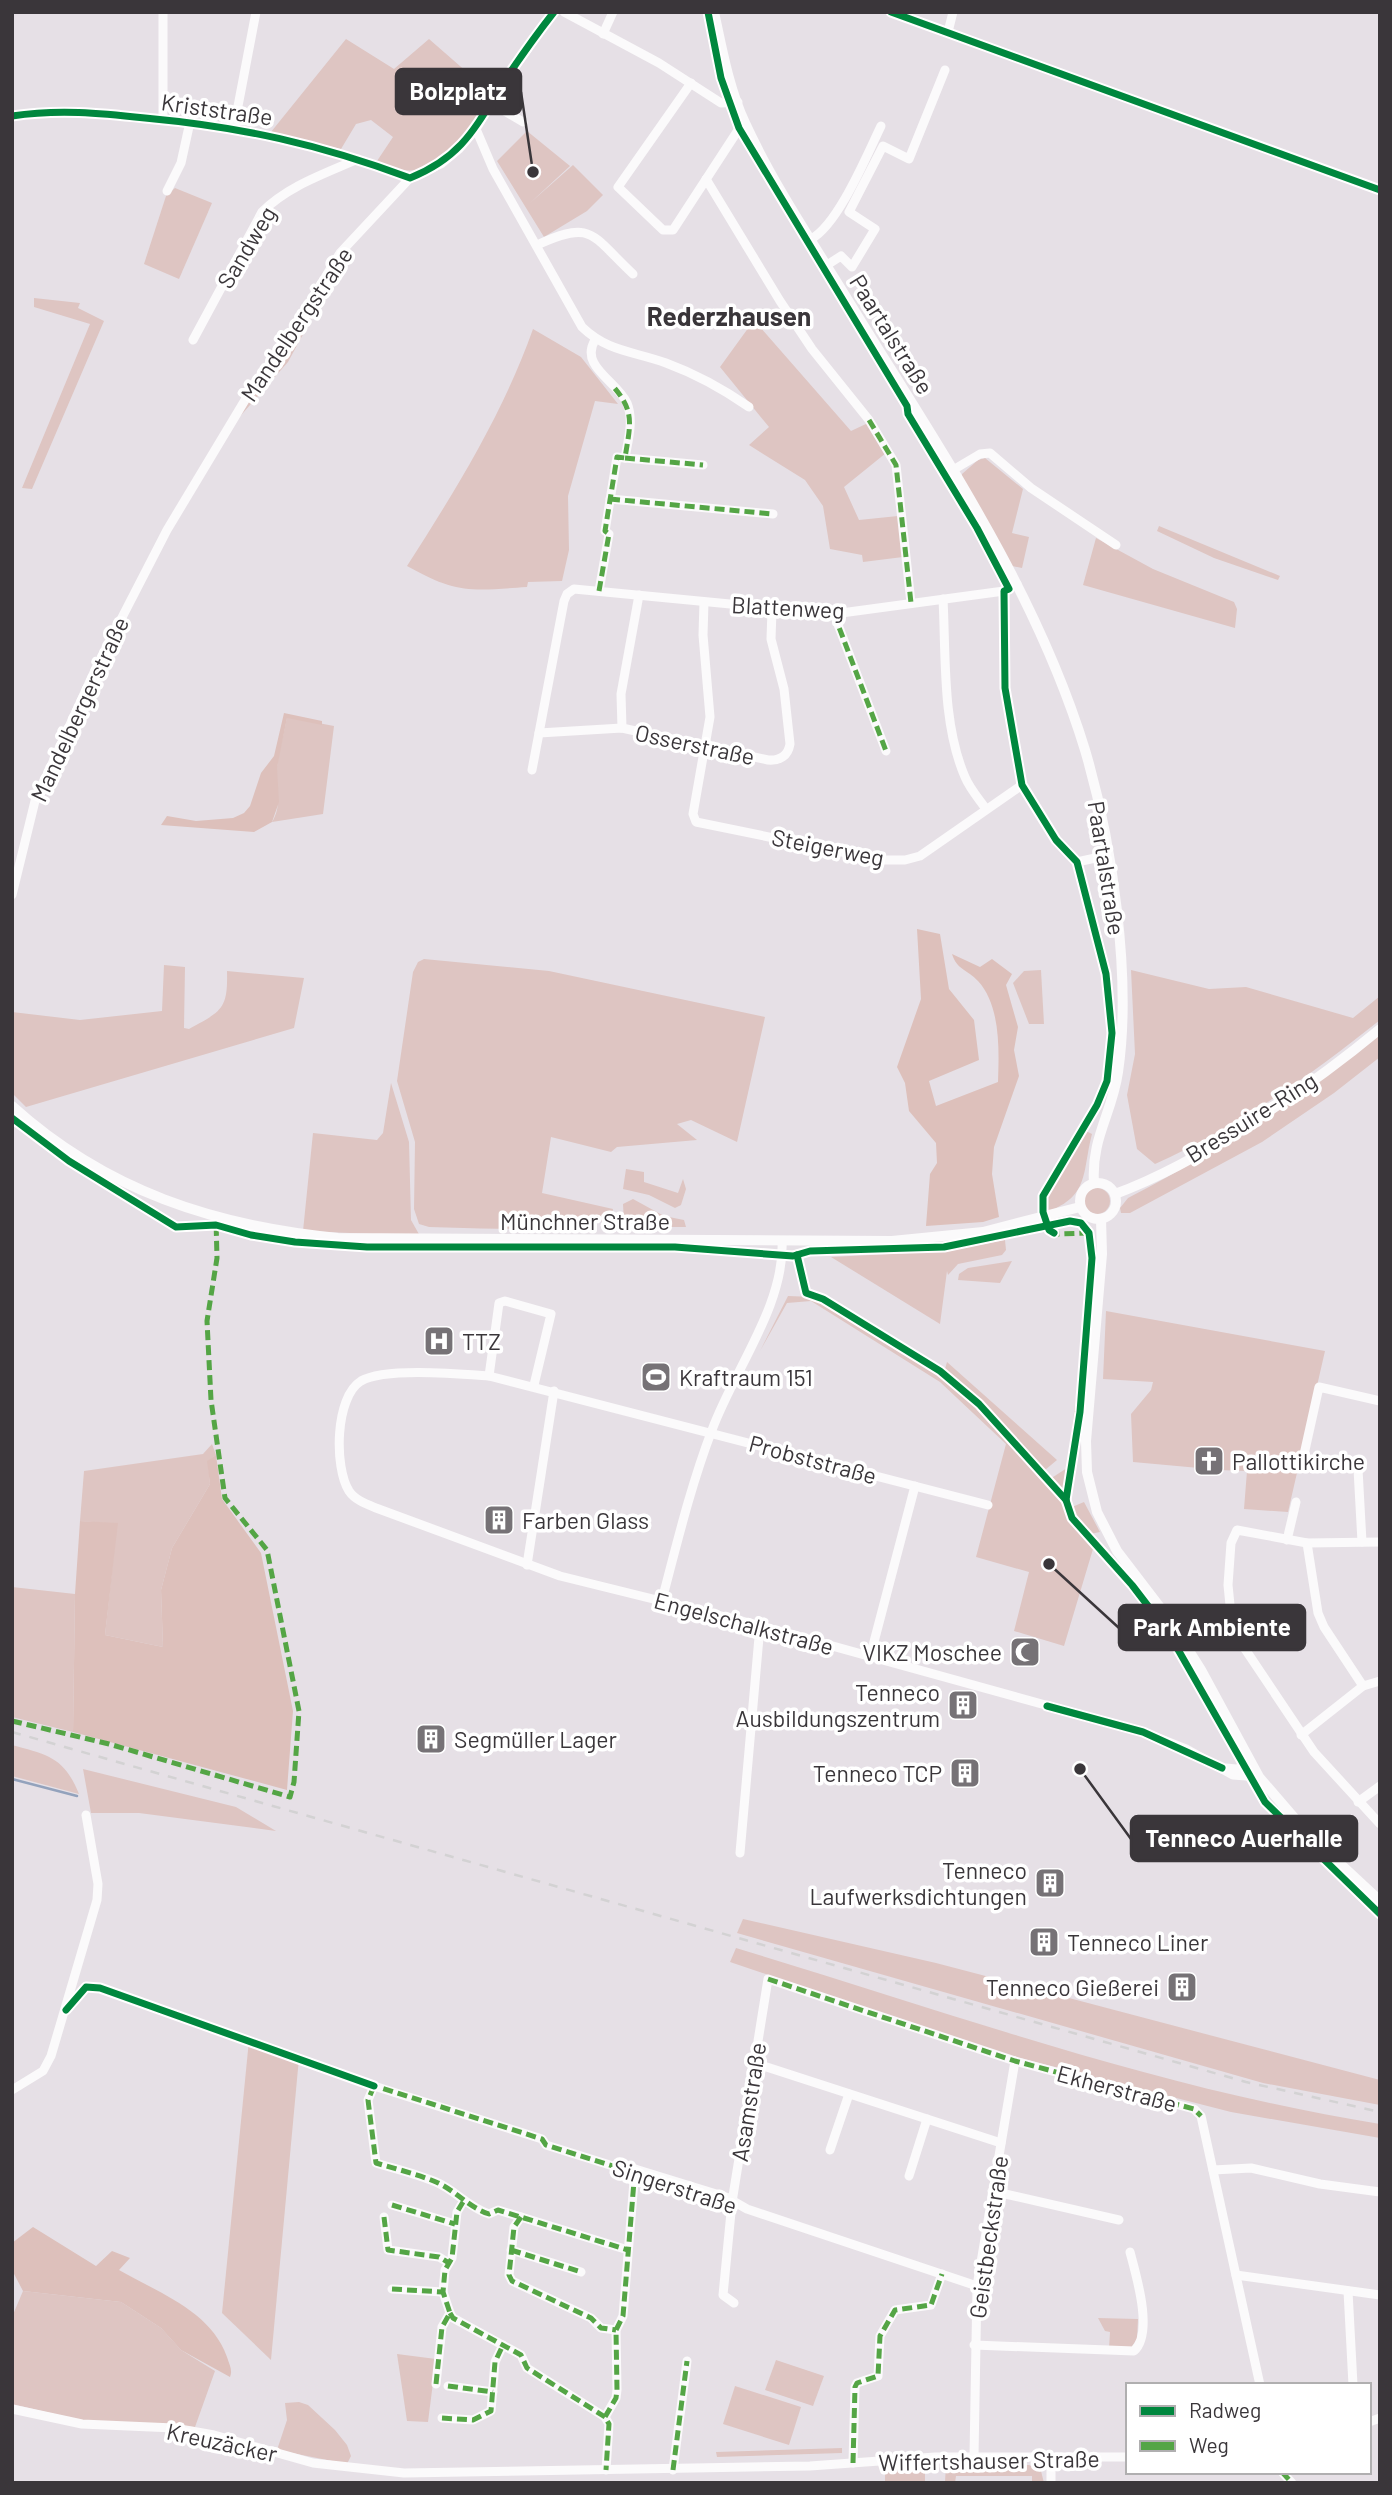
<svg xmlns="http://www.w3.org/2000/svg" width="1392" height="2495" viewBox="0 0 1392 2495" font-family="Barlow,sans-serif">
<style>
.green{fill:#dec5c2}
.forest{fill:#ddc0bb}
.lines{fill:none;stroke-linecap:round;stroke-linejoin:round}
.stream{stroke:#93a2bc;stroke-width:2.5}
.minor{stroke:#fbfafb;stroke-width:9}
.major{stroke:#fbfafb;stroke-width:10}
.rail{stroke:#d3d2d3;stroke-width:2.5;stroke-dasharray:9 9;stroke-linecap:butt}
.quiet{stroke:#54a545;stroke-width:5;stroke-dasharray:10 5;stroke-linecap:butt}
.cycleway-casing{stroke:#fff;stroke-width:11}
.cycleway{stroke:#00873e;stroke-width:7}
.labels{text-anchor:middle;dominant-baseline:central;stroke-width:7;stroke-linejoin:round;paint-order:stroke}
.street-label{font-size:23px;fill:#3a363a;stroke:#fff}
.poi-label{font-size:23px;fill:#3a363a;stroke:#fff;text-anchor:start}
.quarter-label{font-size:26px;font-weight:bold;fill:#3a363a;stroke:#fff}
.leader{fill:none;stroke:#3a363a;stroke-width:2.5}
.callout-dot{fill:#3a363a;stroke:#fff;stroke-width:2.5}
.callout{fill:#3a363a;stroke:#3a363a;stroke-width:2.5}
.callout-label{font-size:24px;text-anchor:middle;font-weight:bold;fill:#fff}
</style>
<rect width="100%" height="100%" fill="#e6e0e6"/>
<!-- green -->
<g class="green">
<path d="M346 39 394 69 429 39 492 94C471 122 447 176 403 170 394 169 385 164 377 161L393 137 371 120 356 124 341 149 271 132Z"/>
<polygon points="527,131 570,166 530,203 573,165 603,195 587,211 544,237 497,161"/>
<polygon points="175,188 212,203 179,279 144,264 166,196"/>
<polygon points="345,257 288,362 235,422 300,328 326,280"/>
<polygon points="34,298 80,303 78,308 104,321 32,489 22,488 90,324 34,307"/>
<polygon points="754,320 851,431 868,423 886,453 844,487 859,520 898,516 903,557 863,562 862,555 830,549 823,506 805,480 749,445 769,427 720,367"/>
<path d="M533 329 581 357 618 404 595 401 568 496 569 550 562 581 528 582 527 587C470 591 457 594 407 566 455 491 503 414 533 329Z"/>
<polygon points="985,458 1023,489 1012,533 1029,537 1022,568 1012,566 962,481 962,474 978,460"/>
<polygon points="1159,526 1280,576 1278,580 1214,558 1157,531"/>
<polygon points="1096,538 1153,569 1234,602 1237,609 1235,628 1083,585"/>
<path d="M287 717 334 726 323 814 272 822C283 805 275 787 277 767 279 751 284 734 287 717Z"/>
<path d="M424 959 549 971 765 1017 737 1142 691 1120 677 1124 697 1140 617 1147 611 1152 551 1137 542 1193 613 1209 610 1222C587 1219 573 1224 550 1226 510 1231 469 1228 429 1227L419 1224 414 1209 415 1142 397 1081 413 972 418 962Z"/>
<path d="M164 965 185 967 184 1028 189 1029C222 1011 228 1009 227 971L304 978 294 1028 26 1107 12 1093V1012L80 1020 162 1011Z"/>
<polygon points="1041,970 1044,1024 1029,1024 1013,983 1024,971"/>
<path d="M1131 970 1209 989 1246 987 1353 1018 1380 996V1020C1310 1076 1237 1127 1155 1164L1137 1149 1127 1095 1135 1054Z"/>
<path d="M1380 1034V1057L1334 1093 1262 1142 1130 1213H1121L1120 1208 1128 1198C1218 1151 1302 1099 1380 1034Z"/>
<polygon points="391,1083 409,1142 411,1220 420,1236 303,1231 313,1133 377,1140 383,1133"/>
<path d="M1084 1130 1092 1134C1082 1172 1090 1196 1047 1212L1046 1192Z"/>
<polygon points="626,1169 644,1172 644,1182 678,1193 683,1179 686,1189 681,1205 675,1208 649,1195 623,1189"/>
<circle cx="1097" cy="1201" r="13"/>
<polygon points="633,1199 664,1216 684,1220 686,1227 637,1227 624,1223 623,1204"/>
<polygon points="1005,1240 1006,1250 1002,1255 958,1264 948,1275 947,1271 940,1324 831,1257 949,1251"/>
<polygon points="1012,1261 1000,1283 958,1280 959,1274 968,1268"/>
<polygon points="788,1296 814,1297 833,1306 932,1368 982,1410 1065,1502 1065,1513 1093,1549 1064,1646 1014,1631 1029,1572 976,1557 1006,1444 940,1382 811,1301 787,1303 760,1351"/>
<polygon points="1106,1311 1325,1351 1288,1512 1244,1509 1247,1471 1219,1470 1220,1451 1197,1449 1196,1455 1200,1455 1199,1468 1133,1462 1131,1414 1151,1390 1153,1382 1103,1379"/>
<polygon points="947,1362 1057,1460 1045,1470 986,1405 945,1369"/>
<polygon points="1076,1397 1080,1398 1068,1485 1063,1492 1050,1479 1067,1468"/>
<polygon points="212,1444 216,1455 208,1461 210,1484 172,1548 161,1590 163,1647 105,1635 117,1524 80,1521 84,1471 203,1454"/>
<polygon points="1084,1502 1100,1532 1090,1534 1076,1519 1072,1507"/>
<polygon points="12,1587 75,1594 73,1732 12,1717"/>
<path d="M12 1745C48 1755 64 1757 79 1794L12 1776Z"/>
<polygon points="83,1769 236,1807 276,1831 139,1813 91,1813"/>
<polygon points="743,1919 936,1963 1380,2080 1380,2105 1263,2083 737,1933"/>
<path d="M736 1948C948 2012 1160 2089 1380 2124V2138L1231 2112 1004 2054 730 1962Z"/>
<polygon points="249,2040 299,2058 271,2360 222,2313"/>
<polygon points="23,2291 121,2302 161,2328 181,2350 215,2371 195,2427 80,2420 12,2404 12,2317"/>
<polygon points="1098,2318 1138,2319 1137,2339 1130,2349 1109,2348 1110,2332 1105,2331"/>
<polygon points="397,2354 436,2359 428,2422 407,2421"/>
<polygon points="776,2360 824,2376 813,2406 765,2390"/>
<polygon points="735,2386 801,2407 789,2445 723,2424"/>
<polygon points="299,2402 308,2405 335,2430 347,2445 351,2456 347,2464 277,2450 287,2420 285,2403"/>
<polygon points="842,2448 842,2453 717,2457 716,2452"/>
<polygon points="946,2465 1029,2465 1041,2471 1044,2483 1032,2483 1032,2476 956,2476 955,2483 885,2483 885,2469 925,2466 925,2482 945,2482"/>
</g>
<!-- forest -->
<g class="forest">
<polygon points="284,713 322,721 322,725 287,718 277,768 279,802 272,822 254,832 161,825 167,816 196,821 233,818 244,813 250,806 261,773 274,756"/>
<path d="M917 929 940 934 949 989 974 1020 979 1060 929 1081 936 1106 998 1082C999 1051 1001 1006 978 981 967 969 957 970 952 954L980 967 992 959 1012 974 1006 985 1018 1027 1014 1050 1019 1076 994 1147 992 1174 999 1217 983 1222 926 1226 930 1174 937 1163 936 1143 909 1111 905 1083 897 1067 921 999Z"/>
<polygon points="216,1455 222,1499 261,1553 293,1711 287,1790 73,1732 75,1594 80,1521 118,1523 105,1635 163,1647 161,1590 172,1548 210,1484 207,1461"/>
<path d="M33 2227 96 2266 112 2251 130 2258 119 2270C159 2293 211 2311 227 2357 229 2364 233 2370 230 2377L181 2350 161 2328 121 2302 23 2291 13 2272 12 2243Z"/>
</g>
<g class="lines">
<!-- stream -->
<polyline class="stream" points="12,1779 77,1796"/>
<!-- minor -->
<g class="minor">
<polyline points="564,12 659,63 721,103 738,102"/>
<polyline points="891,12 948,32 953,12"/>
<polyline points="603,34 613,12"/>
<polyline points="691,83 618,187 663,230 673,230 744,121"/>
<polyline points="491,103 523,122"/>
<path d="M12 116C58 109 100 113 145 118 242 127 319 144 410 178"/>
<polyline points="163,119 163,12"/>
<polyline points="234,127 256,12"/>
<path d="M476 129 493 169 582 327C608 352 633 351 666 363 696 374 723 389 749 407"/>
<polyline points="706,179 780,301 812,349 869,420 896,465 911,603"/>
<polyline points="167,191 181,163 190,122"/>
<path d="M811 239C838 225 867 155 881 126"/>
<path d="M537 245C593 219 591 235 633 274"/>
<polyline points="827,265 841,256 852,267 875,229 849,212 883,146 909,159 945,70"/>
<path d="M193 340 262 212C288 186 324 174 358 159"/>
<path d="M595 340C579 366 617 381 627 403 634 421 628 440 625 458L617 457 605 531 609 534 599 591"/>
<polyline points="625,458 703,465"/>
<polyline points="953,470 980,454 990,453 1031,488 1116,545"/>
<polyline points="610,499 773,514"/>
<polyline points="1004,591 1005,688 1022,785 1056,840 1077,862 1105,971"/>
<path d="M943 599C946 656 942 724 965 777 970 789 979 799 986 809"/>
<polyline points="704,602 703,635 710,717 693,814 696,822 881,860 905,860 920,856 1022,785"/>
<polyline points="834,614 886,751"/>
<polyline points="622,728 621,694 639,595"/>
<path d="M539 733 622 728 768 760C780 761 788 756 790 744L784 689 771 639 772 610"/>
<polyline points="532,770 564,601 567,594 574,589 834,614 1004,591 1017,584"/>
<polyline points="1077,862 1109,855"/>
<polyline points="12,895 35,801 97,666 167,530 254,385 287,340 340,253 410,178 441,164 459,149 476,129 505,81 554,12"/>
<path d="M489 1376C461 1374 385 1367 361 1381 335 1397 334 1467 349 1491 355 1500 366 1504 376 1508L560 1576 742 1621 1143 1732 1186 1749 1233 1775 1259 1777"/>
<polyline points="534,1385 551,1314 505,1301 499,1303 489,1376 988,1505"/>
<polyline points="1343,1458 1358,1469 1362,1542"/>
<polyline points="1303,1459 1319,1387 1380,1401"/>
<polyline points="1287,1540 1296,1502"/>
<polyline points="1380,1542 1307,1543 1237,1530 1231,1543 1228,1585 1232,1625 1241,1643 1314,1752 1380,1824"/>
<polyline points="1307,1543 1318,1613 1324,1627 1363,1686"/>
<polyline points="527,1565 554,1391"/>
<path d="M662 1600C677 1543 691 1485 712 1430 734 1370 785 1305 782 1241"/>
<polyline points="870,1657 915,1486"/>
<polyline points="1301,1735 1363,1686 1380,1681"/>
<polyline points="1226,1768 1236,1769 1251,1765"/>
<polyline points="1358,1802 1380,1786"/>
<polyline points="740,1853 760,1626"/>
<polyline points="754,2063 1001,2143"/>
<polyline points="12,2090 43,2071 51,2056 97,1900 98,1884 86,1815"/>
<polyline points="830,2150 849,2094"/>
<polyline points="1213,2170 1251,2168 1320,2184 1380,2192"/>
<polyline points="909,2176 927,2119"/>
<polyline points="992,2191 1119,2220"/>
<polyline points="392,2205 455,2224"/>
<polyline points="384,2217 388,2250 439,2257 449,2263"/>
<polyline points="521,2217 514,2227 509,2275 512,2281 591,2318 601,2328 616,2330"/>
<polyline points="511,2250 581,2272"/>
<path d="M628 2250 498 2210 489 2214C468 2207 455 2190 436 2182 417 2174 396 2169 376 2163L368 2100 374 2086 542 2139 546 2145 629 2171 635 2169 726 2197 747 2209 977 2286"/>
<polyline points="1236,2275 1380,2295"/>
<polyline points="392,2289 443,2292"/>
<polyline points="1348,2291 1353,2385"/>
<polyline points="734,2303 723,2295 732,2202 768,1979 1015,2061 1194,2109 1201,2116 1260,2385"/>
<polyline points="450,2313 453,2318 521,2355 527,2368 605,2417"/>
<path d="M974 2345 1134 2351C1154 2333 1136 2275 1130 2252"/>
<polyline points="436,2384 442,2327 450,2313 443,2292 445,2270 452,2258 457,2212 463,2202"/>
<polyline points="448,2386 493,2392"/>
<polyline points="12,2409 82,2424 174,2428 214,2435 313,2463 404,2473 810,2466 935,2457 1128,2457"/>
<polyline points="442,2418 473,2420 491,2411 495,2362 503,2345"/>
<polyline points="1369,2422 1380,2418"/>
<polyline points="974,2456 977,2286 1015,2061"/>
<polyline points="853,2463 855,2387 857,2383 878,2376 880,2336 895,2310 931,2305 942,2274"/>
<polyline points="606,2470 609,2424 605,2417 616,2398 617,2390 616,2330 623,2316 635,2169"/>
<polyline points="673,2470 687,2361"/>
<polyline points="1282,2472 1292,2483"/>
<polyline points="1051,2483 1051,2457"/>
</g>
<!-- major -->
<g class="major">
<path d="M714 12C722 49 729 89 745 123 775 188 817 249 854 310 941 451 1036 590 1085 750 1112 841 1132 978 1118 1072 1112 1114 1091 1138 1094 1183"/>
<path d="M12 1106C106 1191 215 1226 338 1238L892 1241 983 1232 1080 1207"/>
<circle cx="1098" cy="1201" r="18"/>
<path d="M1115 1194C1200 1163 1310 1087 1380 1029"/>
<polyline points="1101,1219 1102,1254 1086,1441 1087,1472 1097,1512 1117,1551 1169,1619 1201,1670 1259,1777 1309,1835 1380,1901"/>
</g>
<!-- rail -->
<polyline class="rail" points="12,1732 1246,2082 1380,2112"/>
<!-- quiet -->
<g class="quiet">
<polyline points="869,420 896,465 911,603"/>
<polyline points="625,458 703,465"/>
<polyline points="610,499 773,514"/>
<path d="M599 591 609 534 605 531 617 457 625 458C630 425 636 412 612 385"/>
<polyline points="834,614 886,751"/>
<polyline points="1050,1231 1057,1234 1089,1233"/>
<polyline points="12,1721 109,1744 290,1797 294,1782 299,1711 267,1550 225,1498 211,1400 207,1321 217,1258 216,1220"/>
<polyline points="768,1979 1015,2061 1194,2109 1201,2116"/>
<polyline points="369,2084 542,2139 546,2145 629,2171 635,2169 623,2316 616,2330 617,2390 616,2398 605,2417 609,2424 606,2470"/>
<path d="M374 2086 368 2100 376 2163C396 2169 417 2174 436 2182 455 2190 468 2207 489 2214L498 2210 628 2250"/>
<polyline points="392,2205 455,2224"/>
<polyline points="384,2217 388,2250 439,2257 449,2263"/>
<polyline points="521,2217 514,2227 509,2275 512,2281 591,2318 601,2328 616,2330"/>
<polyline points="511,2250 581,2272"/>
<polyline points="392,2289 443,2292"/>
<polyline points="450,2313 453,2318 521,2355 527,2368 605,2417"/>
<polyline points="436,2384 442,2327 450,2313 443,2292 445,2270 452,2258 457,2212 463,2202"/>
<polyline points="448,2386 493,2392"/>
<polyline points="442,2418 473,2420 491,2411 495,2362 503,2345"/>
<polyline points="853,2463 855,2387 857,2383 878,2376 880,2336 895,2310 931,2305 942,2274"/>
<polyline points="673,2470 687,2361"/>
<polyline points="1282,2472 1292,2483"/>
</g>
<!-- cycleway casing -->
<g class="cycleway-casing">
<g id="cycleway">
<polyline points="708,12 721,78 739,128 907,406 908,414 977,528 1009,589 1004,591 1005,688 1022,785 1056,840 1077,862 1106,974 1112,1033 1107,1081 1097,1105 1043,1196 1043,1212 1049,1230 1054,1233"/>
<polyline points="891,12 1380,190"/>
<path d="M12 116C58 109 100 113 145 118 242 127 319 144 410 178 462 157 475 128 503 83 519 59 536 35 554 12"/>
<polyline points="12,1118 69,1161 176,1227 216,1225 251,1235 295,1242 367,1247 675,1247 793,1256 810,1251 944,1247 1070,1221 1081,1223 1089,1233 1092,1258 1080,1412 1066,1500 1072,1518 1132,1585 1168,1632 1265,1802 1380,1914"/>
<polyline points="797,1255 806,1293 823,1299 940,1371 979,1404 1066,1500"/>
<polyline points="1047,1706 1143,1732 1222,1768"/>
<polyline points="66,2010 86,1987 100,1988 374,2086"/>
</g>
</g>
<!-- cycleway -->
<use href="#cycleway" class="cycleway"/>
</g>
<!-- icons -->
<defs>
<g id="hospital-square" transform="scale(1.575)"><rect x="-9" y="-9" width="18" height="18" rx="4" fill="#767276" stroke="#fff"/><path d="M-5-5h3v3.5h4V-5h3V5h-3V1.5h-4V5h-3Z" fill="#fff"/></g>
<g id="stadium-square" transform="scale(1.575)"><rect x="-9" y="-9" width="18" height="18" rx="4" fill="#767276" stroke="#fff"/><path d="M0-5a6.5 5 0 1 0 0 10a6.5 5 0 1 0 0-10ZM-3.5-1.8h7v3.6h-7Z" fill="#fff"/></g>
<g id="church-square" transform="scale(1.575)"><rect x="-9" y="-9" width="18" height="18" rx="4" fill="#767276" stroke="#fff"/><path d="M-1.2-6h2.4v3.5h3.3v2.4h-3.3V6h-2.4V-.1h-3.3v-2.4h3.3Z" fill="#fff"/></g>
<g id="building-square" transform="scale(1.575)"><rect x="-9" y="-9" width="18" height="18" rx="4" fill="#767276" stroke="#fff"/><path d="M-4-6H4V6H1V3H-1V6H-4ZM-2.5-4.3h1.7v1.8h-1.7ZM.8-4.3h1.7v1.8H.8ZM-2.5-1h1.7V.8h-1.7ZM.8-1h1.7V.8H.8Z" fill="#fff"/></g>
<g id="mosque-square" transform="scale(1.575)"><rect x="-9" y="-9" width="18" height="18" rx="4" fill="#767276" stroke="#fff"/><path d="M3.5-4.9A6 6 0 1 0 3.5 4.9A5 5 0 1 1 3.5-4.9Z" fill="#fff"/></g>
</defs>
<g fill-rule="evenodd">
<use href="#hospital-square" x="439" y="1341"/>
<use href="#stadium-square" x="656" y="1377"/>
<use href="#church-square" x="1209" y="1461"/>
<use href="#building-square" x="499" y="1520"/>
<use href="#mosque-square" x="1025" y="1652"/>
<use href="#building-square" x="963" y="1705"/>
<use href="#building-square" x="431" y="1739"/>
<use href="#building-square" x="965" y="1773"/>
<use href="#building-square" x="1050" y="1883"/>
<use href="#building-square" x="1044" y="1942"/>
<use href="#building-square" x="1182" y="1987"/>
</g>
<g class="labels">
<!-- street labels -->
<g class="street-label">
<text transform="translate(217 109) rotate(8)">Kriststraße</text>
<text transform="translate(246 247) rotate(-59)">Sandweg</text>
<text transform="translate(296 324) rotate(-56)">Mandelbergstraße</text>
<text transform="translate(892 334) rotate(58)">Paartalstraße</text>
<text transform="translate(788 607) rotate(3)">Blattenweg</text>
<text transform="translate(79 709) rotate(-65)">Mandelbergerstraße</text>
<text transform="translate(695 744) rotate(12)">Osserstraße</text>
<text transform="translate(828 847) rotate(11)">Steigerweg</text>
<text transform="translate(1107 868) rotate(81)">Paartalstraße</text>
<text transform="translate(1251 1117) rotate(-32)">Bressuire-Ring</text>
<text x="585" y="1221">Münchner Straße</text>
<text transform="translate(813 1459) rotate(15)">Probststraße</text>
<text transform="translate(744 1623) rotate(15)">Engelschalkstraße</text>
<text transform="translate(1117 2088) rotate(15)">Ekherstraße</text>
<text transform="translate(748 2102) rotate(-81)">Asamstraße</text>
<text transform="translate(675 2186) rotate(18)">Singerstraße</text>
<text transform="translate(988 2237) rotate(-82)">Geistbeckstraße</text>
<text transform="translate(222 2442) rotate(12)">Kreuzäcker</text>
<text transform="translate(989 2460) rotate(-1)">Wiffertshauser Straße</text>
</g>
<!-- poi labels -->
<g class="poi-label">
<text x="462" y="1341">TTZ</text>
<text x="679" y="1377">Kraftraum 151</text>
<text x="1232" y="1461">Pallottikirche</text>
<text x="522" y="1520">Farben Glass</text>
<text x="1002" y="1652" text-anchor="end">VIKZ Moschee</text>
<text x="940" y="1692" text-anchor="end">Tenneco<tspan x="940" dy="26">Ausbildungszentrum</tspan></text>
<text x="454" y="1739">Segmüller Lager</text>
<text x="942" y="1773" text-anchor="end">Tenneco TCP</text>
<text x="1027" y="1870" text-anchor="end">Tenneco<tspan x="1027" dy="26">Laufwerksdichtungen</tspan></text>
<text x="1067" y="1942">Tenneco Liner</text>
<text x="1159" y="1987" text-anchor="end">Tenneco Gießerei</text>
</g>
<!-- quarter labels -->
<g class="quarter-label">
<text x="729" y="315">Rederzhausen</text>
</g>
</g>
<!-- callouts -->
<path class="leader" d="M533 172L521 92M1049 1564L1119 1628M1080 1769L1131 1839"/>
<g class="callout-dot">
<circle cx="533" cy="172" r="7"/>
<circle cx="1049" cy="1564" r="7"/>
<circle cx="1080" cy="1769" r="7"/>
</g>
<g class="callout">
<rect x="396" y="69" width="125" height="45" rx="7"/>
<rect x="1119" y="1605" width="186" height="45" rx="7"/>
<rect x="1131" y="1816" width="226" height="45" rx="7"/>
</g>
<g class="callout-label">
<text x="458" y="100">Bolzplatz</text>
<text x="1212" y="1636">Park Ambiente</text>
<text x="1244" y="1847">Tenneco Auerhalle</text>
</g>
<!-- border -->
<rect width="1392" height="2495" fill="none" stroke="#3a363a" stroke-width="28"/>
<!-- legend -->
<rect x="1126" y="2383" width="245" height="91" fill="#ffffff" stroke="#b0afb0" stroke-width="2"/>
<rect x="1140" y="2406" width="35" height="10" fill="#00873e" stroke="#b0afb0" stroke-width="2"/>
<text x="1189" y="2418" font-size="21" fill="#3a363a">Radweg</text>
<rect x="1140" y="2441" width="35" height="10" fill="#54a545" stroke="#b0afb0" stroke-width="2"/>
<text x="1189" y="2453" font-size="21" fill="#3a363a">Weg</text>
</svg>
